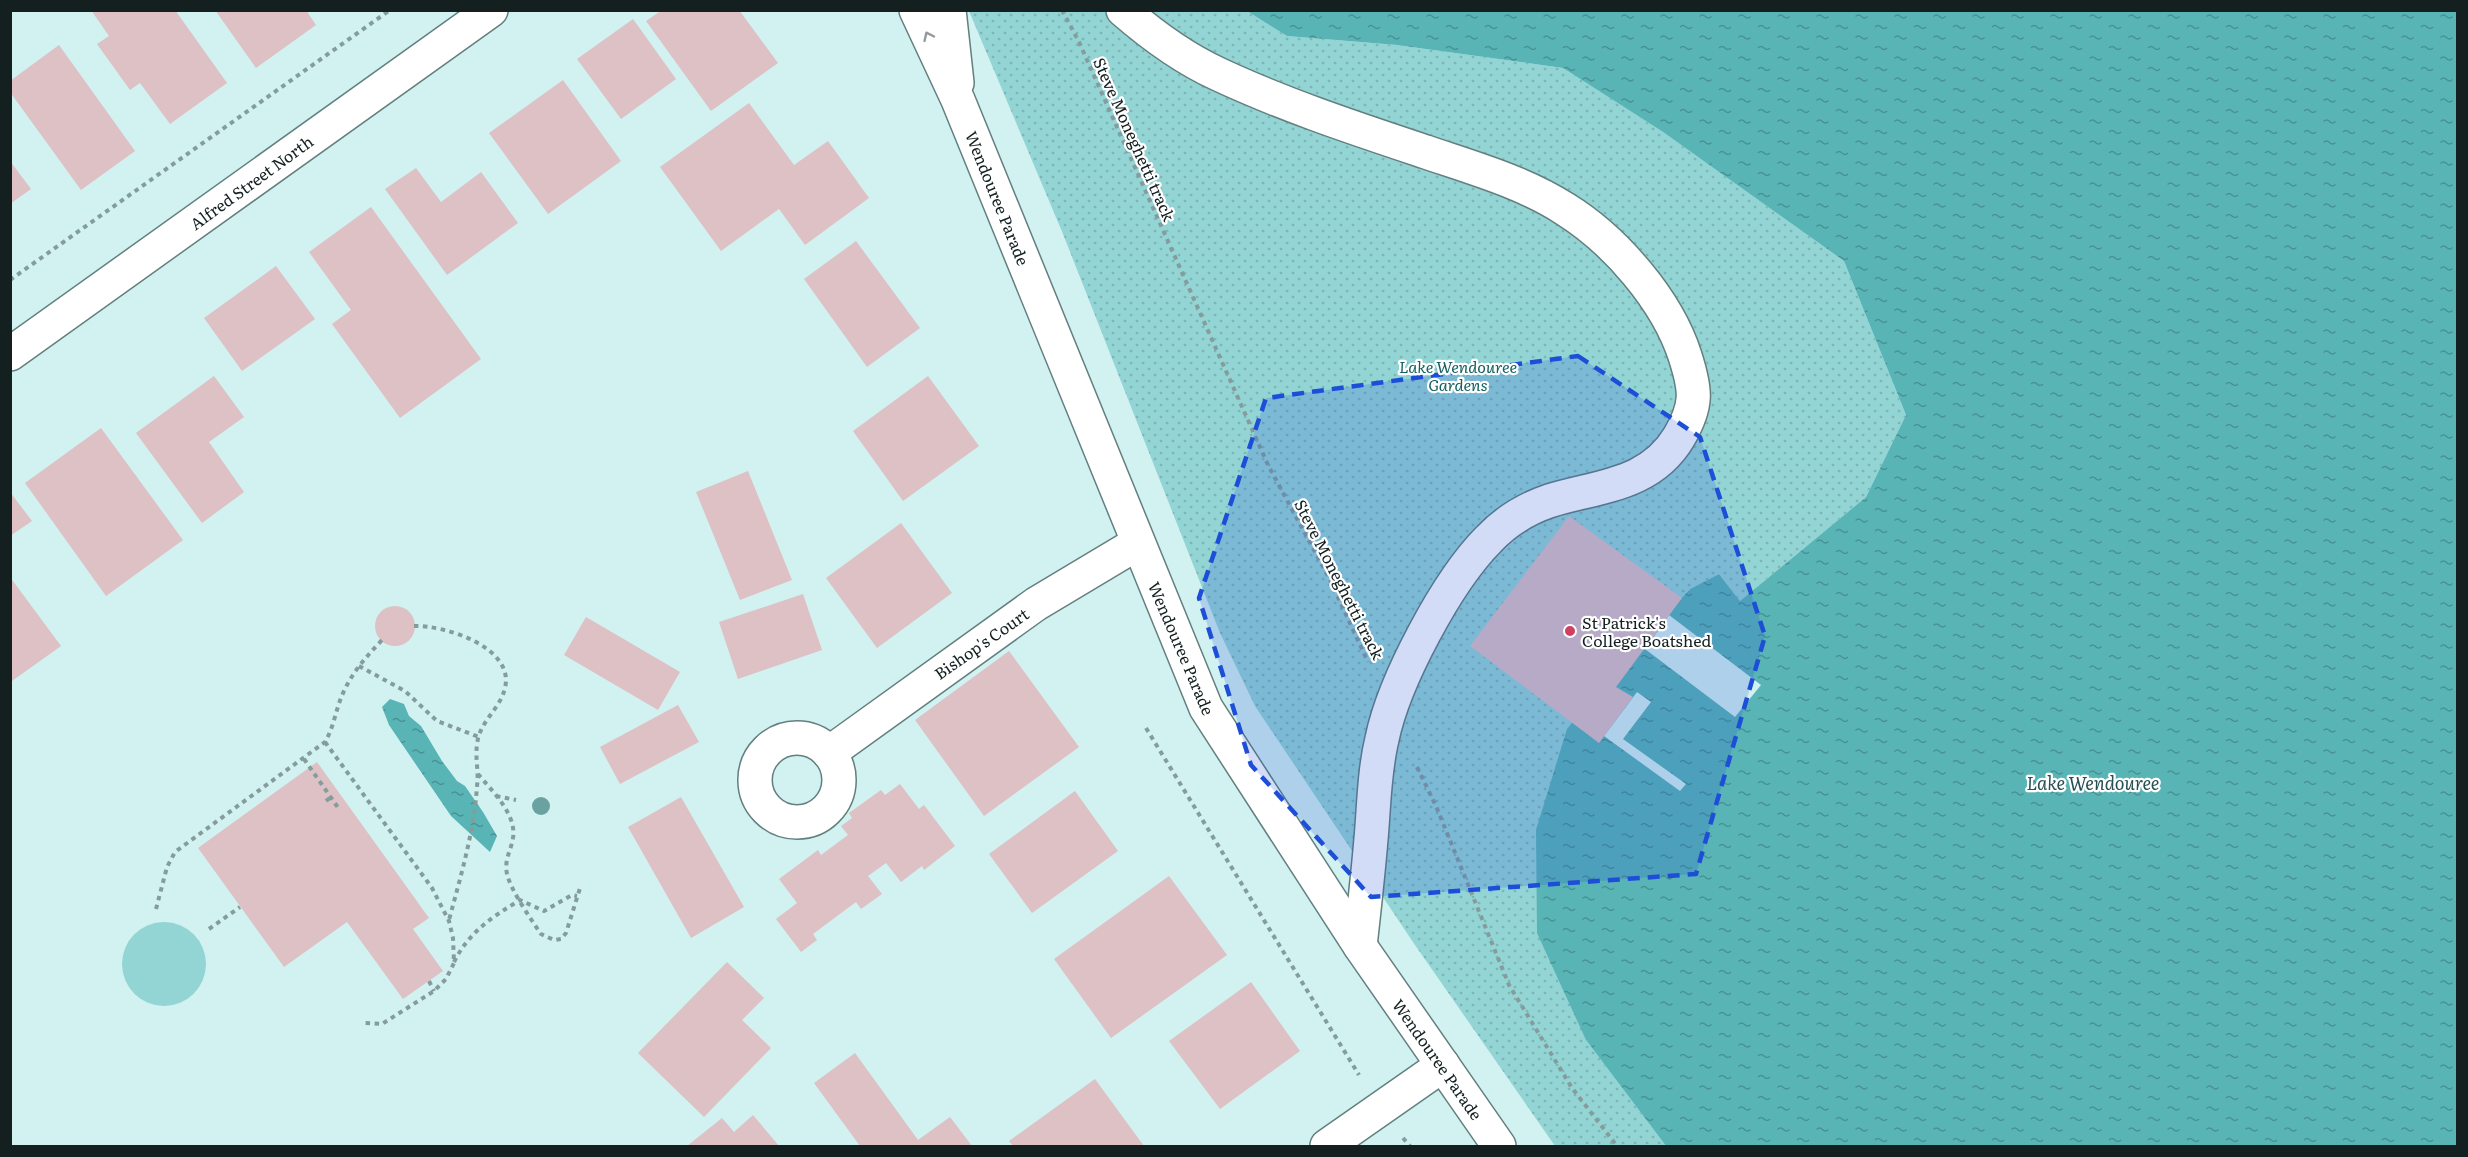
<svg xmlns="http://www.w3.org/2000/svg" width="2468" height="1157" viewBox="0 0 2468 1157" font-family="Literata,serif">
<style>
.green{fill:#93d4d4}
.park{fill:url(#park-dots)}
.water{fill:url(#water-ripples)}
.pier{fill:#d2f1f1}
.building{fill:#ddc1c4}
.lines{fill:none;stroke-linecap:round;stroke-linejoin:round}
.minor-casing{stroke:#637f7f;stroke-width:36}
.path{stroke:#859c9c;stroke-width:4;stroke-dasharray:4.5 4.5;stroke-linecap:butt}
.minor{stroke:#fff;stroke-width:33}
.tree{fill:#6aa2a2}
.oneway{stroke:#959b9b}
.marked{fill:#1d4ed8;fill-opacity:0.2;stroke:#1d4ed8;stroke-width:4.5;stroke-dasharray:12 8;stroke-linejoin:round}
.poi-dot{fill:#cf4063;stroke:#fff;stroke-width:2}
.labels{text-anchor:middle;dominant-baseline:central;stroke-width:4.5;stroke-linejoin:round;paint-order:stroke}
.street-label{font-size:16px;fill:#142020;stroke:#fff}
.park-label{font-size:16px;font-style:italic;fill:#146162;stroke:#fff}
.poi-label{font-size:16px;fill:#142020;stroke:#fff;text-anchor:start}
.water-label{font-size:18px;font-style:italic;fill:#265051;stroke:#fff}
</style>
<defs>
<pattern id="park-dots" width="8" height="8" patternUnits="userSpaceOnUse" patternTransform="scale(1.5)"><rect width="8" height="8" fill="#93d4d4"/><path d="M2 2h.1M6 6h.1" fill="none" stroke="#7eb6b6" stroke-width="1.8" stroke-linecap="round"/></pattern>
<pattern id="water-ripples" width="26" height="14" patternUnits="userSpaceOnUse" patternTransform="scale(1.5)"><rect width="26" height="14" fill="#59b4b5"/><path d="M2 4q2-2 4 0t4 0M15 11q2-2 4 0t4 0" fill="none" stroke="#489293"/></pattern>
</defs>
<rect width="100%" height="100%" fill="#d2f1f1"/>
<!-- green -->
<circle class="green" cx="164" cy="964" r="42"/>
<!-- park -->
<polygon class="park" points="969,11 1247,11 1287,36 1397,45 1563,68 1663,132 1844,261 1906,415 1866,497 1740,601 1719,574 1690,589 1617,667 1586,1040 1666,1146 1555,1146 1415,945 1255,706 1220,633 1063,234"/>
<!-- water -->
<g class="water">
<polygon points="1247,11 2457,11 2457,1146 1666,1146 1586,1040 1537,933 1536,830 1567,729 1617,667 1690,589 1719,574 1740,601 1866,497 1906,415 1844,261 1663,132 1563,68 1397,45 1287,36"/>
<polygon points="390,699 404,704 409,716 421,726 442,761 457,781 465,786 483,812 497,836 490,852 451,816 389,725 382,707"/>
</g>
<!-- pier -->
<g class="pier">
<polygon points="1669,615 1761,685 1735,717 1645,649"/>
<polygon points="1637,692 1651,702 1623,739 1686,784 1680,791 1604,736"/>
</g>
<!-- building -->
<g class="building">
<polygon points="91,10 175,10 227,83 170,124 140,83 130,90 97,44 109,36"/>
<polygon points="215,10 306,10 316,25 256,68"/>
<polygon points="662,10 739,10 778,63 711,111 646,21"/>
<polygon points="633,19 676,79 621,119 577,59"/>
<polygon points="59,45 135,151 81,190 10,92 10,81"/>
<polygon points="563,80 621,161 548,214 489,133"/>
<polygon points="749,103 794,165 828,141 869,198 805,245 779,209 721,251 660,167"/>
<polygon points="10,161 31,189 10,204"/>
<polygon points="416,168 441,202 481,172 518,223 447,275 385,189"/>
<polygon points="371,207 481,359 400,418 332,324 351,310 309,252"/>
<polygon points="856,241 920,328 867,367 804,279"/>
<polygon points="276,266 315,319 242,371 204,318"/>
<polygon points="214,376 244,417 209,442 244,492 202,523 136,433"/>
<polygon points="928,376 979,446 903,501 853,431"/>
<polygon points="101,428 183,540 106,596 25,483"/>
<polygon points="748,471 792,580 740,600 696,492"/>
<polygon points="10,492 32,521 10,536"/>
<polygon points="1569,516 1682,598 1616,687 1633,697 1599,743 1470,646"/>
<polygon points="901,523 952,593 877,648 826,578"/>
<polygon points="10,577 61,646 12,681 10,679"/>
<polygon points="803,594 822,650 738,679 719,622"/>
<circle cx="395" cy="626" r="20"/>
<polygon points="586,617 680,672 658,710 564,655"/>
<polygon points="1009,651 1079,747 984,816 915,720"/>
<polygon points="678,705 699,742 620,784 600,747"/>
<polygon points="317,762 429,918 413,929 443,971 403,999 347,922 284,967 198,848"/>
<polygon points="900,784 919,809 924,805 955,846 924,870 922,866 901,882 886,863 868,876 882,894 861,909 856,902 813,934 817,940 801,952 776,919 797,903 779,879 818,850 821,855 848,835 841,826 852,818 849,813 881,790 885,795"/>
<polygon points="1075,791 1118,851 1032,913 989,854"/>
<polygon points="681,797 744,907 691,938 628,827"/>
<polygon points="1169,876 1227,955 1111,1038 1054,959"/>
<polygon points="727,962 764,998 742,1020 771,1048 704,1117 638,1053"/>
<polygon points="1251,982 1300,1051 1220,1109 1169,1041"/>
<polygon points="855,1053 918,1140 950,1117 972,1146 860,1146 814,1083"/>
<polygon points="1095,1079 1144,1146 1013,1146 1009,1141"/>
<polygon points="753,1115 779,1146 687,1146 722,1118 734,1132"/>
</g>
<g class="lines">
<!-- minor casing -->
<g class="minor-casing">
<g id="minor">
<polyline points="916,10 958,100 1206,708 1360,946 1499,1146"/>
<polyline points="949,10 957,83"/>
<path d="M1123 10C1153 36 1183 58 1218 74 1284 105 1357 129 1426 152 1473 168 1523 182 1565 209 1615 240 1667 300 1685 356 1696 390 1698 405 1679 437 1650 486 1597 486 1549 501 1526 509 1505 522 1489 539 1447 581 1394 681 1382 739 1374 772 1374 806 1371 839 1368 875 1364 910 1360 946"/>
<polyline points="10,354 491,10"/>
<circle cx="797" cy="780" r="42"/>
<polyline points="829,753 1036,604 1138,543"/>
<polyline points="1327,1146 1443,1065"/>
</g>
</g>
<!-- path -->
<g class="path">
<polyline points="1062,10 1079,42 1268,465 1329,578 1368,662"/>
<polyline points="10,280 390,10"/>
<path d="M414 626C444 625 515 647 505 688 500 710 479 721 477 745 475 758 479 772 477 786 474 832 461 875 449 920"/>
<polyline points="359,666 405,691 437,721 479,737"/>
<polyline points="1146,728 1359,1075"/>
<polyline points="325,742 432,888 449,921 453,938 454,963 446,979 434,991 382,1024 365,1023"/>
<polyline points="304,759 339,809"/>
<polyline points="1417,767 1436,806 1509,985 1572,1088 1617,1146"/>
<path d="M478 774C491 790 517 814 513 838 511 851 504 859 507 874 511 891 531 919 541 934L554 940 561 939 566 933 581 885"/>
<polyline points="496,796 516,800"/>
<polyline points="326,801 331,797"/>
<path d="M156 909 167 867 175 852 325 742C335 725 336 706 345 689 354 670 368 655 382 640"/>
<polyline points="209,929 240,907"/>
<path d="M454 962C469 932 492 917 520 900L544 911 572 895 577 896"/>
<polyline points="429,981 434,991"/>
<polyline points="1403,1138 1410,1146"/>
</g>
<!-- minor -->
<use href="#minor" class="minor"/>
</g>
<!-- trees -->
<circle class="tree" cx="541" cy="806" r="9"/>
<!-- one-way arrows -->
<defs><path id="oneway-chevron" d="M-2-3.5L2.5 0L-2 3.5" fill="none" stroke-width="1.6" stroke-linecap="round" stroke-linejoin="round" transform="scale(1.5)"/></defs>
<use class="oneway" href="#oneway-chevron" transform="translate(928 36) rotate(-115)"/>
<!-- marked area -->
<path class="marked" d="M1578 356 1700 437 1765 636 1696 874 1371 897 1251 765 1199 598 1266 398Z"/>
<!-- markers -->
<circle class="poi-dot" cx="1570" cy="631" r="6"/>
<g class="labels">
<!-- street labels -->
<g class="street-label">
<text transform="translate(1135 139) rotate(66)">Steve Moneghetti track</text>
<text transform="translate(251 182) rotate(-36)">Alfred Street North</text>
<text transform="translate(998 198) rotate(68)">Wendouree Parade</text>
<text transform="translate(1340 579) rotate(63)">Steve Moneghetti track</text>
<text transform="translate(981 643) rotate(-35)">Bishop's Court</text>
<text transform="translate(1182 648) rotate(67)">Wendouree Parade</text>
<text transform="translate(1438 1059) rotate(55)">Wendouree Parade</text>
</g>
<!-- park labels -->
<g class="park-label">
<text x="1458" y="366">Lake Wendouree<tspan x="1458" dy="18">Gardens</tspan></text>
</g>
<!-- poi labels -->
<g class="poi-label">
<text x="1582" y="622">St Patrick's<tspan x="1582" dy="18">College Boatshed</tspan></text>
</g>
<!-- water labels -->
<g class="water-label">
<text x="2093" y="782">Lake Wendouree</text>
</g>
</g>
<!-- border -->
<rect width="2468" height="1157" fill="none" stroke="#142020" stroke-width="24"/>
</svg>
